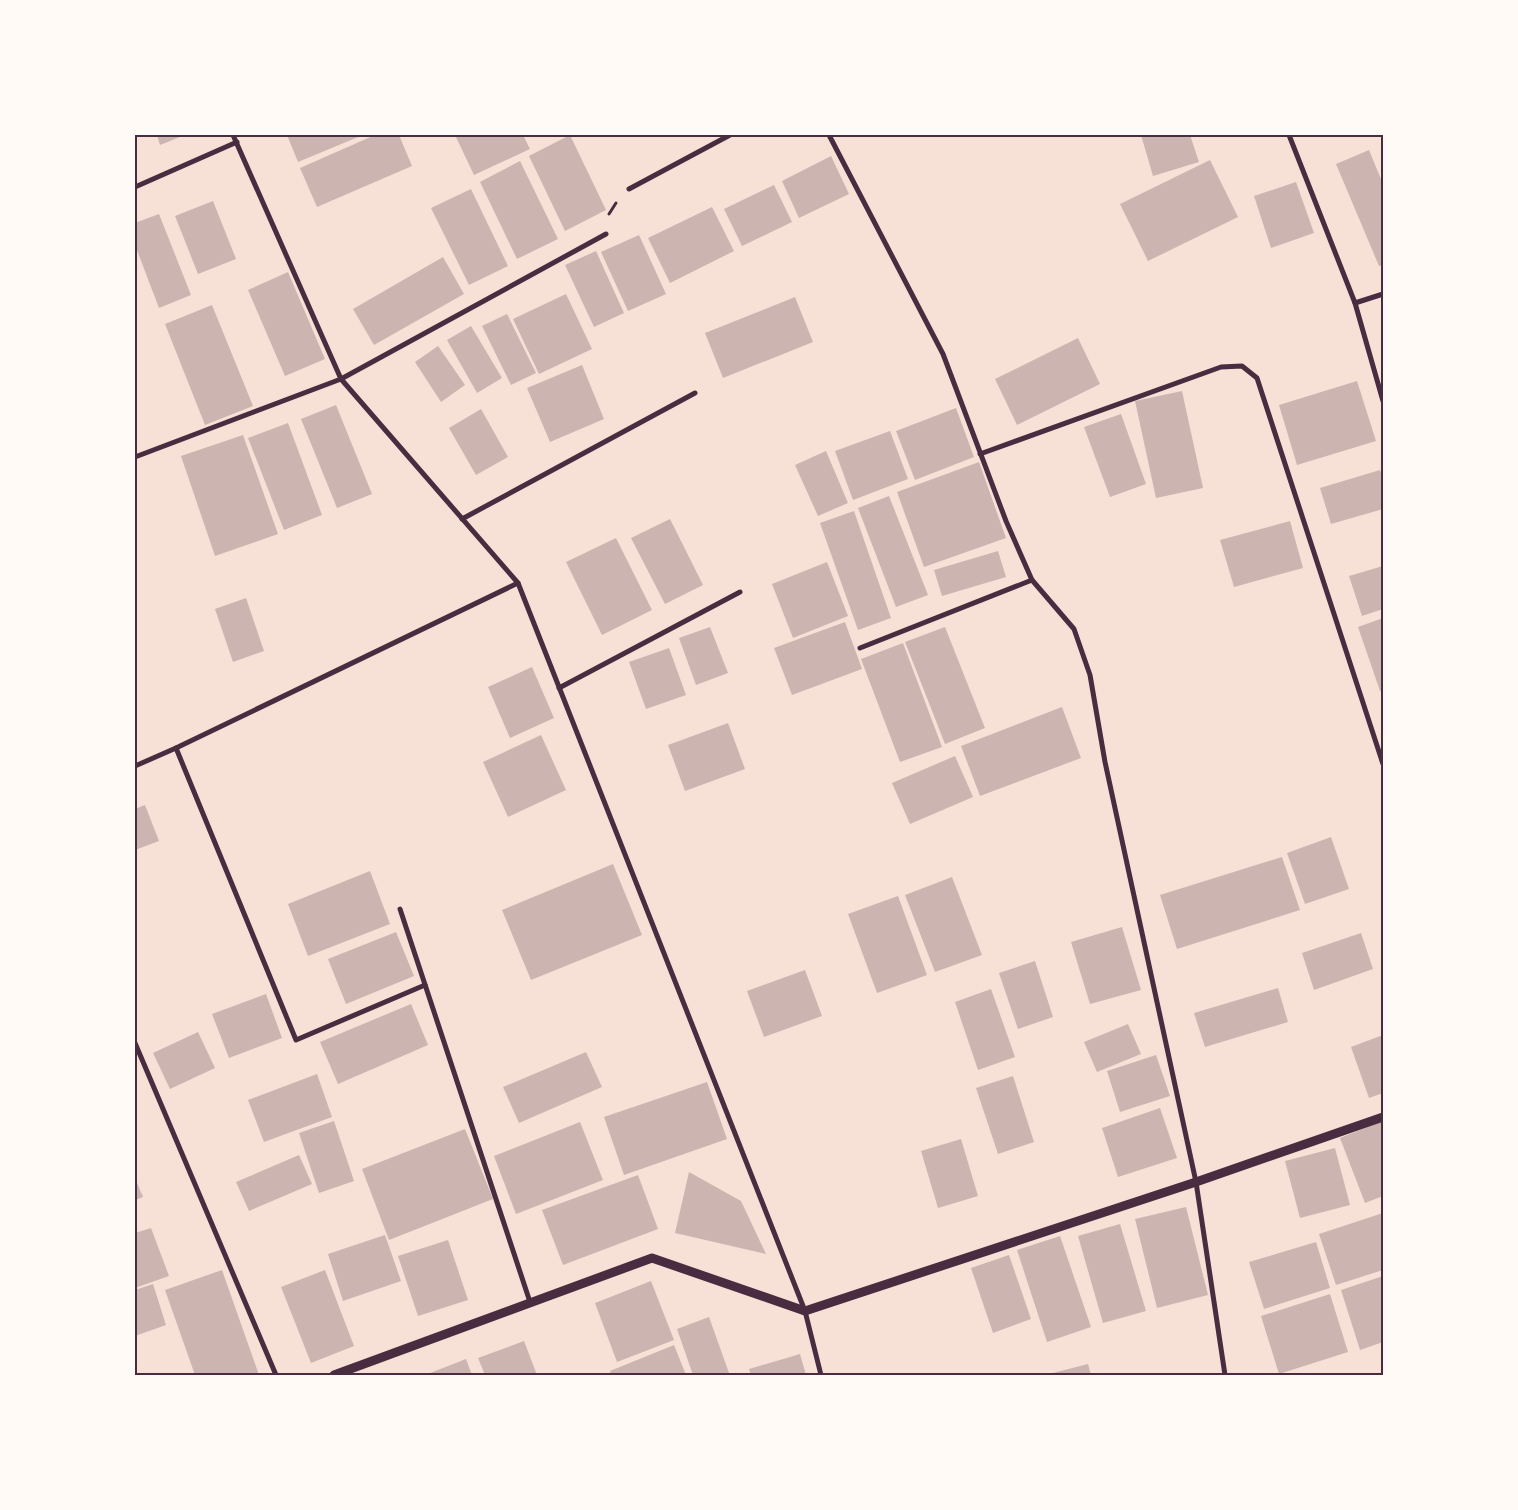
<svg xmlns="http://www.w3.org/2000/svg" width="1518" height="1510" viewBox="0 0 1518 1510" font-family="Figtree,sans-serif">
<style>
.building{fill:#ccb4b1}
.lines{fill:none;stroke-linecap:round;stroke-linejoin:round}
.path{stroke:#4a2c40;stroke-width:3}
.minor{stroke:#4a2c40;stroke-width:5}
.tertiary{stroke:#4a2c40;stroke-width:9}
.neatline{fill:none;stroke:#4a2c40;stroke-width:2}
</style>
<rect width="100%" height="100%" fill="#f7e1d7"/>
<!-- building -->
<g class="building">
<polygon points="157,135 185,135 160,145"/>
<polygon points="287,135 363,135 298,162"/>
<polygon points="375,135 399,135 412,166 317,207 300,168"/>
<polygon points="455,135 523,135 530,149 474,175"/>
<polygon points="570,135 606,210 565,231 529,156"/>
<polygon points="1141,135 1190,135 1199,162 1153,176"/>
<polygon points="1369,150 1383,184 1383,265 1379,266 1336,164"/>
<polygon points="831,156 849,194 799,218 782,181"/>
<polygon points="1210,160 1238,217 1148,261 1120,204"/>
<polygon points="520,161 558,239 517,259 480,182"/>
<polygon points="1296,182 1314,233 1271,248 1254,196"/>
<polygon points="774,185 792,222 742,246 724,209"/>
<polygon points="471,189 508,266 469,285 431,208"/>
<polygon points="213,201 236,259 198,274 175,216"/>
<polygon points="712,207 734,251 670,283 648,238"/>
<polygon points="159,214 191,295 159,308 135,245 135,223"/>
<polygon points="639,235 666,294 628,311 601,252"/>
<polygon points="596,251 624,313 594,327 565,265"/>
<polygon points="443,257 464,294 374,345 353,309"/>
<polygon points="288,272 325,359 285,376 248,290"/>
<polygon points="566,294 592,349 539,374 513,319"/>
<polygon points="795,297 813,342 723,378 705,333"/>
<polygon points="212,305 253,406 205,425 165,324"/>
<polygon points="507,314 536,373 511,385 482,326"/>
<polygon points="471,326 502,378 477,393 447,340"/>
<polygon points="1078,338 1100,384 1017,425 995,379"/>
<polygon points="438,346 465,385 441,402 415,362"/>
<polygon points="582,365 604,419 550,442 527,388"/>
<polygon points="1357,381 1376,441 1297,465 1279,405"/>
<polygon points="1182,391 1203,488 1156,498 1135,401"/>
<polygon points="336,405 372,494 337,508 301,419"/>
<polygon points="956,408 974,457 915,480 896,431"/>
<polygon points="481,409 508,457 476,475 449,428"/>
<polygon points="1121,414 1146,484 1110,497 1084,427"/>
<polygon points="288,423 322,515 284,530 248,438"/>
<polygon points="890,431 908,479 853,500 835,451"/>
<polygon points="243,435 278,534 215,556 181,456"/>
<polygon points="826,451 848,503 818,516 795,465"/>
<polygon points="979,462 1006,538 924,567 897,492"/>
<polygon points="1380,470 1383,480 1383,509 1331,524 1320,488"/>
<polygon points="889,496 928,595 896,607 858,508"/>
<polygon points="854,511 891,618 858,630 820,523"/>
<polygon points="670,519 703,585 665,604 631,538"/>
<polygon points="1290,521 1303,568 1234,587 1220,540"/>
<polygon points="616,538 652,610 602,635 566,562"/>
<polygon points="998,551 1006,577 942,596 934,570"/>
<polygon points="827,562 848,616 793,638 772,584"/>
<polygon points="1383,566 1383,609 1362,616 1349,576"/>
<polygon points="246,598 264,651 233,662 215,609"/>
<polygon points="1383,618 1383,690 1380,691 1358,627"/>
<polygon points="845,622 862,669 792,695 774,648"/>
<polygon points="710,627 728,673 696,685 679,638"/>
<polygon points="945,627 985,728 945,744 905,642"/>
<polygon points="903,643 942,747 900,762 861,659"/>
<polygon points="669,648 686,695 646,709 629,662"/>
<polygon points="532,667 554,718 510,738 488,687"/>
<polygon points="1062,707 1081,758 980,796 961,746"/>
<polygon points="728,723 745,769 685,791 668,745"/>
<polygon points="541,735 566,790 508,817 483,762"/>
<polygon points="955,756 973,797 910,824 892,783"/>
<polygon points="145,805 159,841 135,850 135,809"/>
<polygon points="1331,837 1349,889 1305,904 1287,853"/>
<polygon points="1282,857 1300,910 1177,949 1160,895"/>
<polygon points="613,864 642,935 531,980 502,910"/>
<polygon points="370,871 390,924 308,956 288,904"/>
<polygon points="952,877 982,955 935,972 905,895"/>
<polygon points="898,896 927,975 877,993 848,914"/>
<polygon points="1122,927 1141,990 1090,1004 1071,942"/>
<polygon points="396,932 414,976 346,1004 328,959"/>
<polygon points="1361,933 1373,969 1314,990 1302,953"/>
<polygon points="1035,961 1053,1017 1018,1029 999,973"/>
<polygon points="805,970 822,1016 764,1037 747,991"/>
<polygon points="1278,988 1288,1022 1205,1047 1194,1013"/>
<polygon points="991,989 1015,1057 978,1070 955,1002"/>
<polygon points="266,994 282,1038 229,1058 212,1014"/>
<polygon points="411,1004 428,1045 338,1084 320,1042"/>
<polygon points="1128,1024 1141,1054 1097,1072 1084,1042"/>
<polygon points="198,1032 215,1068 170,1089 153,1053"/>
<polygon points="1383,1035 1383,1093 1369,1098 1351,1047"/>
<polygon points="586,1052 602,1087 519,1123 503,1087"/>
<polygon points="1156,1055 1170,1096 1120,1112 1107,1071"/>
<polygon points="317,1074 332,1117 264,1142 248,1100"/>
<polygon points="1013,1076 1034,1142 998,1154 976,1088"/>
<polygon points="707,1082 727,1139 624,1175 604,1117"/>
<polygon points="1160,1108 1177,1158 1118,1177 1102,1128"/>
<polygon points="334,1121 354,1181 319,1193 299,1133"/>
<polygon points="1383,1121 1383,1196 1365,1203 1340,1138"/>
<polygon points="580,1122 603,1180 516,1214 494,1156"/>
<polygon points="465,1129 493,1199 389,1240 362,1169"/>
<polygon points="961,1139 978,1196 938,1208 921,1151"/>
<polygon points="1335,1148 1350,1205 1300,1218 1285,1161"/>
<polygon points="299,1155 312,1184 249,1211 236,1182"/>
<polygon points="689,1172 741,1201 766,1254 675,1233"/>
<polygon points="638,1175 658,1229 563,1265 542,1210"/>
<polygon points="135,1178 143,1197 135,1200"/>
<polygon points="1186,1207 1208,1295 1157,1308 1135,1219"/>
<polygon points="1383,1213 1383,1270 1336,1285 1319,1234"/>
<polygon points="1120,1224 1146,1311 1103,1323 1078,1236"/>
<polygon points="151,1228 169,1276 135,1288 135,1233"/>
<polygon points="385,1235 401,1281 343,1301 328,1254"/>
<polygon points="1060,1236 1091,1327 1047,1342 1017,1250"/>
<polygon points="448,1240 468,1300 418,1316 398,1256"/>
<polygon points="1316,1242 1330,1288 1264,1309 1249,1262"/>
<polygon points="1009,1255 1031,1319 993,1333 971,1268"/>
<polygon points="222,1270 259,1375 195,1375 165,1290"/>
<polygon points="325,1270 354,1346 311,1363 281,1287"/>
<polygon points="1383,1276 1383,1342 1360,1350 1341,1290"/>
<polygon points="651,1281 674,1340 617,1362 595,1303"/>
<polygon points="153,1284 166,1325 135,1336 135,1290"/>
<polygon points="1330,1294 1348,1352 1279,1374 1261,1316"/>
<polygon points="709,1317 729,1373 722,1375 693,1375 677,1329"/>
<polygon points="524,1341 537,1375 485,1375 478,1358"/>
<polygon points="674,1345 686,1375 611,1375 610,1371"/>
<polygon points="800,1354 806,1375 751,1375 749,1369"/>
<polygon points="466,1359 472,1375 425,1375"/>
<polygon points="1088,1364 1091,1375 1049,1375 1049,1374"/>
</g>
<g class="lines">
<!-- path -->
<polyline class="path" points="609,214 616,203"/>
<!-- minor -->
<g class="minor">
<polyline points="233,135 341,379 518,583 805,1311 821,1375"/>
<polyline points="829,135 943,354 1006,521 1032,580 1074,629 1090,675 1105,762 1196,1182 1225,1375"/>
<polyline points="1289,135 1355,303 1383,294"/>
<polyline points="135,187 237,142"/>
<polyline points="629,189 730,135"/>
<polyline points="1355,303 1383,401"/>
<polyline points="980,454 1221,367 1242,366 1257,378 1383,764"/>
<polyline points="135,457 341,379 606,234"/>
<polyline points="462,519 695,393"/>
<polyline points="860,648 1032,580"/>
<polyline points="559,688 740,592"/>
<polyline points="135,766 176,748"/>
<polyline points="400,909 530,1302"/>
<polyline points="425,985 296,1040 176,748 518,583"/>
<polyline points="135,1043 276,1375"/>
</g>
<!-- tertiary -->
<polyline class="tertiary" points="334,1375 652,1258 805,1311 1196,1182 1383,1117"/>
</g>
<!-- border -->
<rect width="1518" height="1510" fill="none" stroke="#fffaf5" stroke-width="272"/>
<rect x="136" y="136" width="1246" height="1238" class="neatline"/>
</svg>
